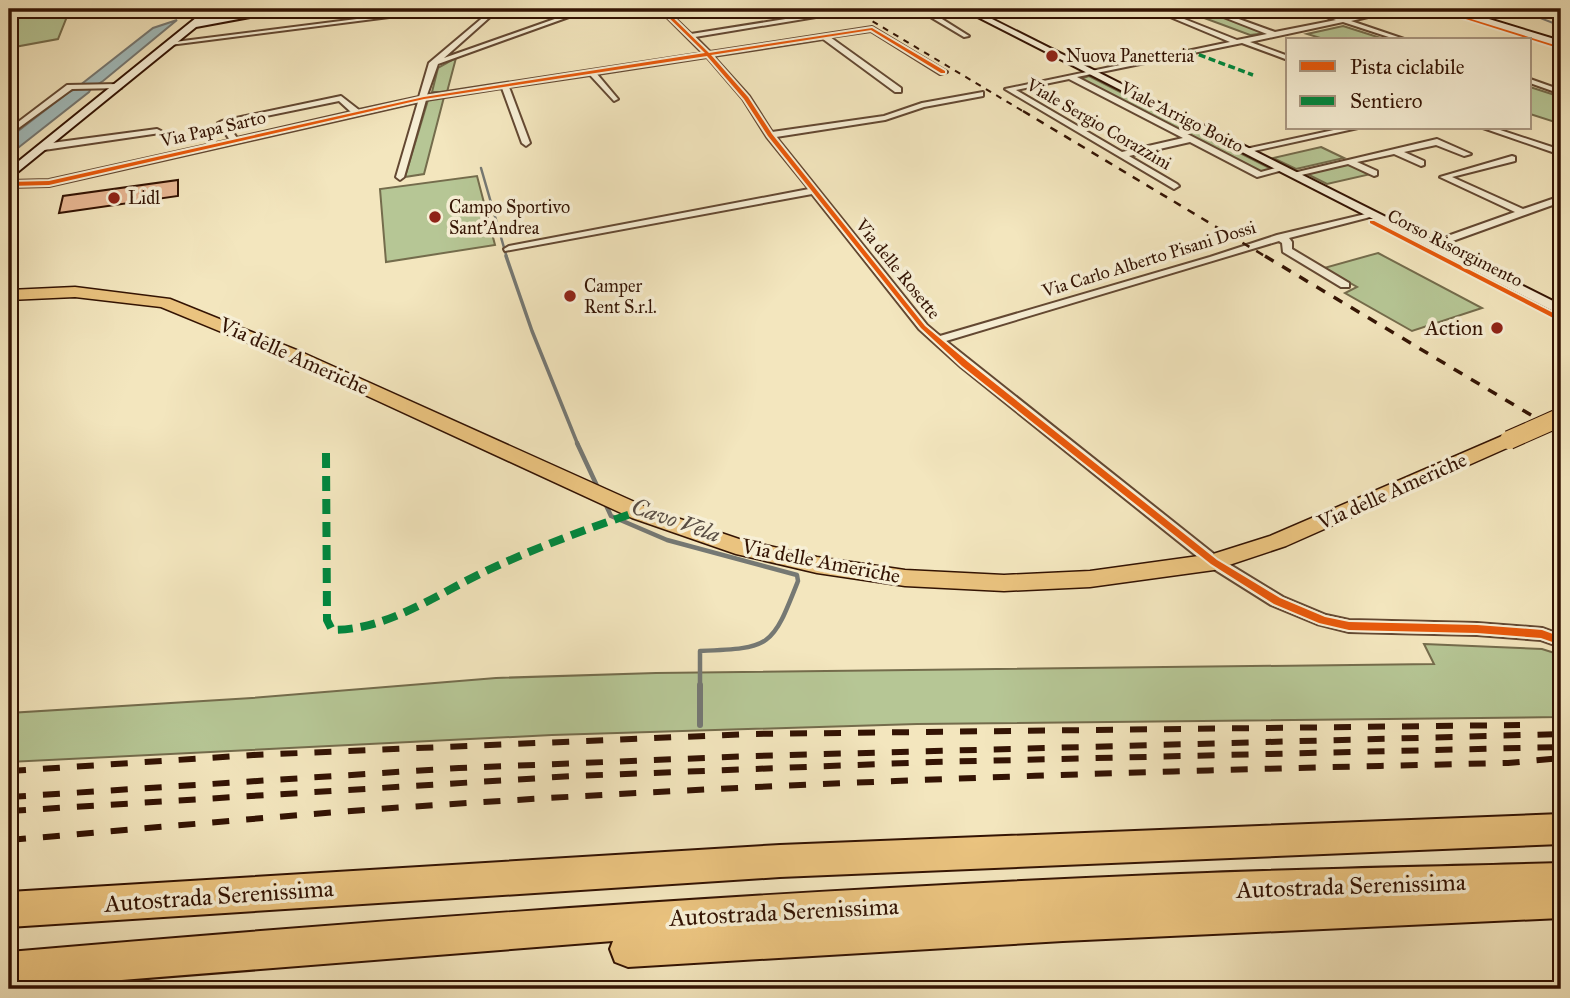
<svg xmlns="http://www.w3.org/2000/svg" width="1570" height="998" viewBox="0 0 1570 998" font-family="'IM FELL Great Primer',serif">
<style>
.green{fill:#b6c695;stroke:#746c4c;stroke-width:2}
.water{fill:#a1bcbd;stroke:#757873;stroke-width:2}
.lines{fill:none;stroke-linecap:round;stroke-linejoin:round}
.stream-far4{stroke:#757873;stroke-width:2}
.stream-far3{stroke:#757873;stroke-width:2.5}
.stream-far2{stroke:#757873;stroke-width:3.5}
.stream-far1{stroke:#757873;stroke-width:4.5}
.stream{stroke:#757873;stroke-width:6}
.building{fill:#e8b793;stroke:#331303;stroke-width:2}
.street-casing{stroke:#634832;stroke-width:4}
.secondary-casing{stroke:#331303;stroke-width:4}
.primary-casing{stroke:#331303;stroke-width:3}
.highway-casing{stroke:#331303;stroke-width:4}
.street{fill:#f7efd5;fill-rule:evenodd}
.secondary{fill:#f7efd5;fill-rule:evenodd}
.primary{fill:#eac37f;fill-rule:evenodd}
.highway{fill:#eac37f;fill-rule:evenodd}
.rail-far3{stroke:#331303;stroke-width:2;stroke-dasharray:6 6;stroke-linecap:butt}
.rail-far2{stroke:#331303;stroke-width:2.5;stroke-dasharray:8 8;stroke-linecap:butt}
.rail-far1{stroke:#331303;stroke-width:3.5;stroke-dasharray:10 10;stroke-linecap:butt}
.rail{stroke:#331303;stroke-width:6;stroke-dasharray:17 17;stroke-linecap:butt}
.primary-bridge-casing{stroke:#331303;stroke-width:20;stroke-linecap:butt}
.primary-bridge{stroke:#eac37f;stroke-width:18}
.quiet-far1{stroke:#00873e;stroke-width:3.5;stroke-dasharray:7 3.5;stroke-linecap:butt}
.quiet{stroke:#00873e;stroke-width:8;stroke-dasharray:15 8;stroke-linecap:butt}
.cycleway-casing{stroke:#f7efd5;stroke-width:4}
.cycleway{fill:#e8590c;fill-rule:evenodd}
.poi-dot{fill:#8f2418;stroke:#f7efd5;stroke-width:2.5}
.labels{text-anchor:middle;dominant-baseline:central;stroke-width:7;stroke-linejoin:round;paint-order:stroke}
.far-poi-label{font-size:18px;fill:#331303;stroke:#f7efd5;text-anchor:start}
.far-street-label{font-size:18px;fill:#331303;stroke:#f7efd5}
.poi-label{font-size:21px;fill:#331303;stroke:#f7efd5;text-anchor:end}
.street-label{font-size:21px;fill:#331303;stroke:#f7efd5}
.water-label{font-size:23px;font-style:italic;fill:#5a4e44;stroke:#f7efd5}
.near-street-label{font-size:24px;fill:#331303;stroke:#f7efd5}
</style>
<rect width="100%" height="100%" fill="#f3e6be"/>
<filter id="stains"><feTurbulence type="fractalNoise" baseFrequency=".00286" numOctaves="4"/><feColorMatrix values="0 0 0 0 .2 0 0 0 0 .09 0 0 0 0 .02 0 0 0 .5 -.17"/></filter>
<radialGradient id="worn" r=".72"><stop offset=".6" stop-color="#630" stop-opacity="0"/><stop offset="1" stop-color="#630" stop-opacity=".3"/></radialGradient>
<!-- green -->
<g class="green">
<polygon points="49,9 70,9 58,39 9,48 9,13"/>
<polygon points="1180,9 1204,9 1267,33 1250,35"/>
<polygon points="1343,26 1387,40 1327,40 1307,34"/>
<polygon points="456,58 447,92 432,92 438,68"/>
<polygon points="1089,76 1273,170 1257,172 1080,79"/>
<polygon points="1530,87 1561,97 1561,124 1530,114"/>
<polygon points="444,97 424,174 405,177 428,100"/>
<polygon points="1321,147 1344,158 1296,169 1273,158"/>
<polygon points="1350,164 1371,174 1327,184 1307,174"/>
<polygon points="477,176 495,245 386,262 380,189"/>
<polygon points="1378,253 1482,308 1412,331 1345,293 1357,287 1324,268"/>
<polygon points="1424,644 1542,649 1561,655 1561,717 917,724 552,735 9,762 9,713 252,698 496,678 656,673 1434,664"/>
</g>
<!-- water -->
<g class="water">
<polygon points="177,20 103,81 95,86 79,86 153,28"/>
<polygon points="92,87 89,92 9,155 9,138 69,92 77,88"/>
</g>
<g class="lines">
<!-- stream-far4 -->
<polyline class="stream-far4" points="1517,9 1561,26"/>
<!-- stream-far3 -->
<polyline class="stream-far3" points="481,168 507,258"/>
<!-- stream-far2 -->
<polyline class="stream-far2" points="506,256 532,331 578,445"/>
<!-- stream-far1 -->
<g class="stream-far1">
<polyline points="577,443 598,488"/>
<path d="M605 503 611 516 667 540 797 575 798 581C772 647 772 648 700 651V687"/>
</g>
<!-- stream -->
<polyline class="stream" points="700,685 700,725"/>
</g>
<!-- building -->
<polygon class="building" points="178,180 178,196 59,213 63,196"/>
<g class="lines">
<!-- street casing -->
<g class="street-casing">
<g id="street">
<polygon points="239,9 247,9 230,16 225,15"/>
<polygon points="436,9 452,9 170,45 167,43"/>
<path d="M493 9H499L444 58 583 9H591L438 64 427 95 703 53 659 9H665L691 34 848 9 846 12 695 37 710 52 872 27 947 72 940 74 871 31 830 37 901 88V92H895L823 39 713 56 749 96 772 132 884 116 922 103 983 92V96L924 107 885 120 776 137 927 325 940 336 1210 257 1277 235 1374 212V216L1289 238 1292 242V249L1349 283V287H1341L1283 252 1282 243 1279 241 946 341 1219 558 1283 597 1326 615 1349 620 1477 623 1542 628 1561 635V647L1541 640 1477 635 1349 632 1317 624 1271 605 1209 566 961 367 919 329 812 194 505 251 504 249 509 246 809 189 767 137 743 99 707 57 597 74 618 99 614 101 590 75 509 87 530 143 526 146 522 143 502 88 426 100 404 177 400 180 396 177 418 102 49 186 9 187V181L49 180 230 140 218 123 222 121 341 96 359 110 419 97 429 63ZM339 101 351 112 237 138 227 124Z"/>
<polygon points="917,9 926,9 969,36 964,37"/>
<polygon points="974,9 990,9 971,13 968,11"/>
<polygon points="1090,9 1098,9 1105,12 1102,14"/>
<path d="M1151 9H1159L1237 40 1267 34 1203 9H1211L1275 32 1336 20 1305 9C1319 9 1331 18 1344 18 1363 19 1383 9 1402 9L1351 21 1407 40H1398L1343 22 1250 42 1288 56V60L1242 43 1077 77 1261 172 1283 166 1287 169 1257 177 1190 142 1129 156 1177 184 1179 186 1174 189 1005 89 1230 42ZM1069 79 1183 138 1122 152 1016 90Z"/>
<polygon points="1530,79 1561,90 1561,94 1530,83"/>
<polygon points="118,84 121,84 121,88 72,89 9,135 9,129 67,85"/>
<polygon points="1343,128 1358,128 1245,153 1241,150"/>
<polygon points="1483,128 1494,128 1561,150 1561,155"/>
<polygon points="157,129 161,131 160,133 44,150 40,147 44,144"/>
<polygon points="1437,139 1471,154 1464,156 1436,145 1404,152 1424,161 1424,165 1421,166 1394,154 1357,162 1377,171 1377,175 1374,176 1348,164 1293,177 1289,174"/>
<polygon points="1512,156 1515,157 1515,161 1452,177 1523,209 1561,196 1561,202 1436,247 1428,247 1428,243 1515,212 1440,177"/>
</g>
</g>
<!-- secondary casing -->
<g class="secondary-casing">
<g id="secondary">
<polygon points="207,9 216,9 206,18 272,9 293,9 196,27 9,179 9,169"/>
<polygon points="962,9 972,9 1561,305 1561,315"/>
<polygon points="1444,9 1456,9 1561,41 1561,47"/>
</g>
</g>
<!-- primary casing -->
<g class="primary-casing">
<polygon id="primary" points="75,287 170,299 299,351 648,508 739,539 817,557 905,570 1004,575 1090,571 1213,554 1270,536 1502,436 1516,436 1519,440 1516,444 1286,546 1214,570 1090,587 1004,591 905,586 817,573 736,554 632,518 287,359 161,307 75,297 9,300 9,290"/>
</g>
<!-- highway casing -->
<g class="highway-casing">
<g id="highway">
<polygon points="1561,814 1561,844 780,877 9,927 9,892 780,845"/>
<path d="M1561 863V918L1063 941 628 967 615 962 610 949 613 941 9 989V952C390 919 772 891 1155 875 1290 869 1426 867 1561 863Z"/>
</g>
</g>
<!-- street -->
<use href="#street" class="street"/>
<!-- secondary -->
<use href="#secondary" class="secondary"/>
<!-- primary -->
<use href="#primary" class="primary"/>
<!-- highway -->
<use href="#highway" class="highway"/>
<!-- rail-far3 -->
<polyline class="rail-far3" points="852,9 1026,113"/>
<!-- rail-far2 -->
<polyline class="rail-far2" points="1023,111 1268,258"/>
<!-- rail-far1 -->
<polyline class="rail-far1" points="1265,256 1561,433"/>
<!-- rail -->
<g class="rail">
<polyline points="9,771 253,755 751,734 1520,725"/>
<polyline points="9,797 459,768 753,756 1561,734"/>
<polyline points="9,811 574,776 933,762 1561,747"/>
<path d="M9 840C142 829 275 816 407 807 774 782 1141 771 1508 763L1561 758"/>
</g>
<!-- primary-bridge casing -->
<g class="primary-bridge-casing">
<polyline id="primary-bridge" points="1509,440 1561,417"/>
</g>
<!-- primary-bridge -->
<use href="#primary-bridge" class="primary-bridge"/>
<!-- quiet-far1 -->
<polyline class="quiet-far1" points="1189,51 1253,75"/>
<!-- quiet -->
<path class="quiet" d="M326 453 327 620 332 630C388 630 437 594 486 571 535 548 586 529 637 512"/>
<!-- cycleway casing -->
<g class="cycleway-casing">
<g id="cycleway">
<polygon points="660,9 664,9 709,53 872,28 945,71 945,73 941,73 871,30 711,55 748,97 772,134 925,326 968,362 1217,560 1280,598 1325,617 1349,622 1477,625 1542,630 1561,637 1561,645 1541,638 1477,633 1349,630 1319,623 1274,604 1211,564 962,366 921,328 768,136 744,99 707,56 424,99 49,185 9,186 9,182 49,181 424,97 705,53"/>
<polygon points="1434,9 1439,9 1561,47 1561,49"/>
<polygon points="1370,221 1374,221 1561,317 1561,322 1370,223"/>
</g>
</g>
<!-- cycleway -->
<use href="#cycleway" class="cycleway"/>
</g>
<!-- markers -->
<g class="poi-dot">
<circle cx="1052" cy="56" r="7"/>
<circle cx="114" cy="198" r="7"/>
<circle cx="435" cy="217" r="7"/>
<circle cx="570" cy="296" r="7"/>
<circle cx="1497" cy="328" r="7"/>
</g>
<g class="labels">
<!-- far-poi labels -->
<g class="far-poi-label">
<text x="1066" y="56">Nuova Panetteria</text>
<text x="128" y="198">Lidl</text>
<text x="449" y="207">Campo Sportivo<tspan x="449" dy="21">Sant'Andrea</tspan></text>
<text x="584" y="286">Camper<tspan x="584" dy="21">Rent S.r.l.</tspan></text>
</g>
<!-- far-street labels -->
<g class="far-street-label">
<text transform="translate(1182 117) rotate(27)">Viale Arrigo Boito</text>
<text transform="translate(1099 124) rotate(30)">Viale Sergio Corazzini</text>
<text transform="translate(213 129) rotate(-13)">Via Papa Sarto</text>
<text transform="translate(1455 248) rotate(27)">Corso Risorgimento</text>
<text transform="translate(1149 259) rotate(-17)">Via Carlo Alberto Pisani Dossi</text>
<text transform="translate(898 269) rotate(51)">Via delle Rosette</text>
</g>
<!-- poi labels -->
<g class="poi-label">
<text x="1483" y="328">Action</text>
</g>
<!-- street labels -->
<g class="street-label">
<text transform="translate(294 356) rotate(24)">Via delle Americhe</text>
<text transform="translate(1392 491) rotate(-24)">Via delle Americhe</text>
<text transform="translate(821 561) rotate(11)">Via delle Americhe</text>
</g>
<!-- water labels -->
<g class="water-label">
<text transform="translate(676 520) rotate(19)">Cavo Vela</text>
</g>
<!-- near-street labels -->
<g class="near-street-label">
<text transform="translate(1351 886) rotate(-2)">Autostrada Serenissima</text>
<text transform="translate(219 896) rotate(-4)">Autostrada Serenissima</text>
<text transform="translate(784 912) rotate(-3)">Autostrada Serenissima</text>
</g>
</g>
<!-- margin -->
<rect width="1570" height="998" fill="none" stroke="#f3e6be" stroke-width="35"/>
<rect x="10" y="10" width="1549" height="977" fill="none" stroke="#331303" stroke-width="3.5"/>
<rect x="18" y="18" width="1535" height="963" fill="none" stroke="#331303" stroke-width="2"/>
<!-- legend -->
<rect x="1286" y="38" width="245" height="91" fill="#f7efd5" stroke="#a99781" stroke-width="2"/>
<rect x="1300" y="61" width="35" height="10" fill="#e8590c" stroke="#a99781" stroke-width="2"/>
<text x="1350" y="74" font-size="21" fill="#331303">Pista ciclabile</text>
<rect x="1300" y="96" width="35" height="10" fill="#00873e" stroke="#a99781" stroke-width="2"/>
<text x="1350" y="108" font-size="21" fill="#331303">Sentiero</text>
<rect width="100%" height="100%" filter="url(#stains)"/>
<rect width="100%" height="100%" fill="url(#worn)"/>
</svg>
